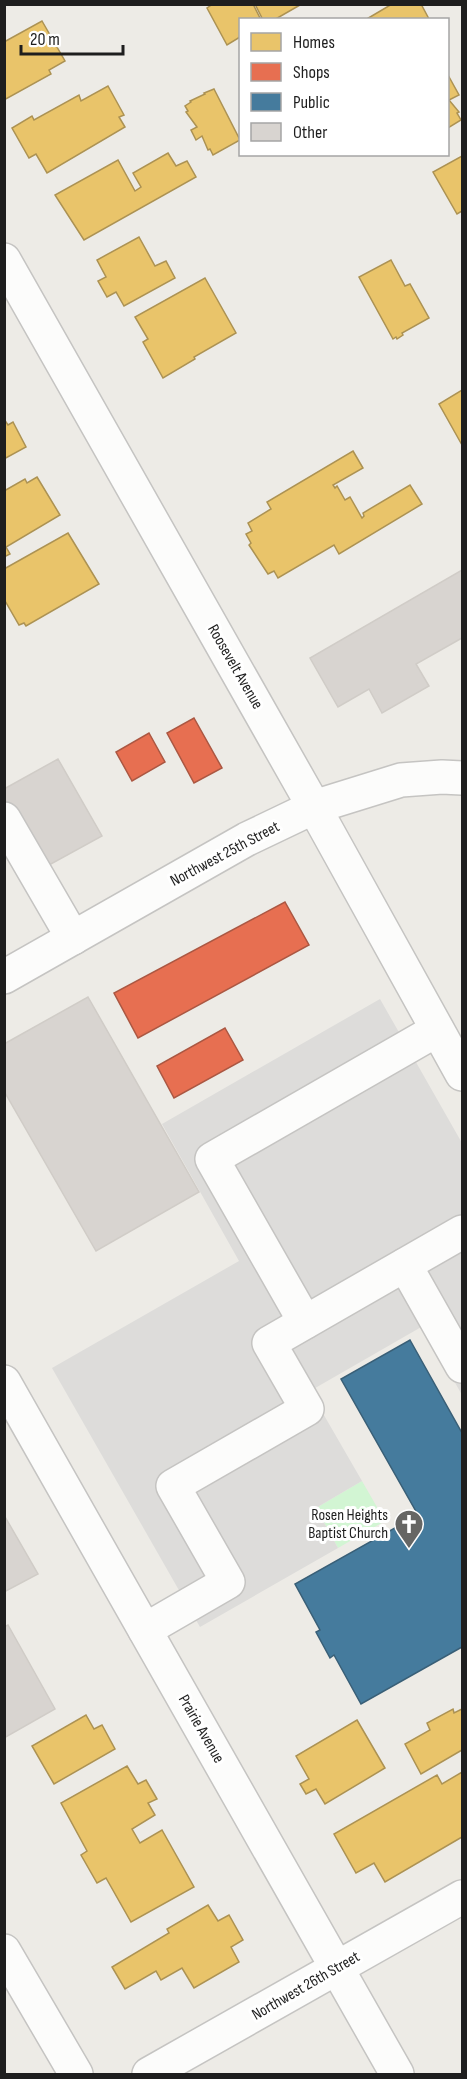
<svg xmlns="http://www.w3.org/2000/svg" width="467" height="2079" viewBox="0 0 467 2079" font-family="'Sofia Sans Condensed',sans-serif">
<style>
.park{fill:#d2f5d3}
.parking{fill:#dddcda}
.homes{fill:#e9c46a;stroke:#ac9253;stroke-width:1.5}
.shops{fill:#e76f51;stroke:#ab5742;stroke-width:1.5}
.public{fill:#457b9d;stroke:#395f77;stroke-width:1.5}
.building{fill:#d8d4d0;stroke:#d0ccc7;stroke-width:1.5}
.lines{fill:none;stroke-linecap:round;stroke-linejoin:round}
.minor-casing{stroke:#c5c4c2;stroke-width:36}
.minor{stroke:#fcfcfb;stroke-width:33}
.labels{text-anchor:middle;dominant-baseline:central;stroke-width:6;stroke-linejoin:round;paint-order:stroke}
.street-label{font-size:16px;fill:#1e1e1e;stroke:#fff}
.poi-label{font-size:16px;fill:#1e1e1e;stroke:#fff;text-anchor:end}
</style>
<rect width="100%" height="100%" fill="#edebe6"/>
<!-- park -->
<polygon class="park" points="362,1481 385,1521 338,1548 316,1508"/>
<!-- parking -->
<polygon class="parking" points="380,999 462,1143 462,1395 423,1326 310,1391 362,1481 316,1508 338,1548 200,1627 52,1368 239,1261 162,1124"/>
<!-- homes -->
<g class="homes">
<polygon points="213,4 253,4 261,20 240,20 240,37 227,45 207,8"/>
<polygon points="255,4 299,4 300,5 274,20 263,20"/>
<polygon points="392,4 421,4 429,19 365,20"/>
<polygon points="42,21 65,61 49,70 51,74 4,100 4,42"/>
<polygon points="448,75 459,95 449,100 459,112 457,113 461,120 448,128"/>
<polygon points="108,86 124,115 119,117 125,127 47,173 36,154 29,158 12,128 32,116 34,120 79,95 81,101"/>
<polygon points="214,89 240,140 213,155 210,149 208,150 202,136 196,140 191,130 197,127 186,112 188,111 185,106 191,102 190,101 205,94 204,93"/>
<polygon points="168,153 176,166 187,161 196,177 84,240 55,195 118,160 135,191 141,187 133,173"/>
<polygon points="462,156 462,211 457,214 433,172"/>
<polygon points="139,237 155,266 166,261 175,278 124,306 116,292 107,297 98,281 106,277 97,260"/>
<polygon points="391,260 405,286 410,284 429,318 402,333 403,335 397,339 396,337 393,339 359,277"/>
<polygon points="205,278 236,333 194,357 195,359 163,378 143,342 148,339 135,317"/>
<polygon points="462,390 462,445 439,404"/>
<polygon points="4,419 8,425 13,422 26,447 4,459"/>
<polygon points="353,451 363,468 333,485 335,488 337,486 345,500 350,497 362,518 364,516 363,513 410,485 422,504 339,554 334,545 278,578 274,571 268,574 249,545 251,543 246,534 252,531 248,523 271,509 267,502"/>
<polygon points="37,477 60,515 6,547 10,554 4,557 4,491 25,479 27,483"/>
<polygon points="68,533 99,584 26,626 24,623 19,625 4,599 4,569"/>
<polygon points="453,1709 454,1713 462,1709 462,1750 421,1774 405,1744 430,1730 427,1723"/>
<polygon points="86,1715 94,1729 102,1725 115,1749 54,1784 32,1746"/>
<polygon points="357,1720 385,1768 325,1804 316,1789 306,1794 300,1784 309,1779 296,1756"/>
<polygon points="127,1766 138,1784 146,1780 157,1799 148,1803 155,1815 132,1829 140,1843 162,1830 194,1887 131,1922 106,1878 97,1883 81,1855 87,1851 61,1803"/>
<polygon points="462,1772 462,1837 385,1882 374,1863 356,1873 334,1834 437,1775 442,1784"/>
<polygon points="208,1905 218,1921 229,1915 243,1940 231,1947 239,1962 194,1988 182,1968 161,1980 156,1971 125,1989 112,1967 169,1933 167,1929"/>
</g>
<!-- shops -->
<g class="shops">
<polygon points="194,718 222,768 194,783 167,733"/>
<polygon points="149,733 165,762 132,781 116,752"/>
<polygon points="285,902 309,945 138,1038 114,993"/>
<polygon points="225,1028 243,1060 174,1098 157,1066"/>
</g>
<!-- public -->
<polygon class="public" points="410,1340 462,1433 462,1647 361,1704 334,1655 330,1658 316,1632 320,1630 295,1584 418,1515 341,1379"/>
<!-- building -->
<g class="building">
<polygon points="462,570 462,638 416,664 429,686 382,713 369,689 338,707 310,658"/>
<polygon points="58,759 102,836 40,870 4,807 4,789"/>
<polygon points="88,997 199,1192 96,1251 4,1091 4,1044"/>
<polygon points="4,1515 38,1574 4,1592"/>
<polygon points="8,1625 55,1709 4,1738 4,1627"/>
</g>
<g class="lines">
<!-- minor casing -->
<g class="minor-casing">
<g id="minor">
<polyline points="4,260 314,807 462,1074"/>
<polyline points="4,819 73,938"/>
<polyline points="4,977 247,839 314,807 401,780 442,777 462,778"/>
<polyline points="405,1265 462,1366"/>
<polyline points="305,1322 212,1159 437,1030"/>
<polyline points="4,1382 397,2074"/>
<polyline points="145,1630 228,1582 173,1486 307,1409 269,1343 462,1232"/>
<polyline points="4,1951 76,2074"/>
<polyline points="149,2074 462,1897"/>
</g>
</g>
<!-- minor -->
<use href="#minor" class="minor"/>
</g>
<!-- icons -->
<defs>
<g id="church-pin" transform="scale(1.5)"><path d="M0 17L-7.5 6A9.5 9.5 0 1 1 7.5 6Z" fill="#666664" stroke="#fff"/><path d="M-1.2-6h2.4v3.5h3.3v2.4h-3.3V6h-2.4V-.1h-3.3v-2.4h3.3Z" fill="#fff"/></g>
</defs>
<g fill-rule="evenodd">
<use href="#church-pin" x="409" y="1524"/>
</g>
<g class="labels">
<!-- street labels -->
<g class="street-label">
<text transform="translate(235 667) rotate(60)">Roosevelt Avenue</text>
<text transform="translate(225 854) rotate(-28)">Northwest 25th Street</text>
<text transform="translate(201 1729) rotate(60)">Prairie Avenue</text>
<text transform="translate(306 1986) rotate(-30)">Northwest 26th Street</text>
</g>
<!-- poi labels -->
<g class="poi-label">
<text x="388" y="1515">Rosen Heights<tspan x="388" dy="18">Baptist Church</tspan></text>
</g>
</g>
<!-- border -->
<rect width="467" height="2079" fill="none" stroke="#1e1e1e" stroke-width="12"/>
<!-- legend -->
<rect x="239" y="18" width="210" height="138" fill="#ffffff" stroke="#a5a5a5" stroke-width="1.5"/>
<rect x="251" y="33" width="30" height="18" fill="#e9c46a" stroke="#a5a5a5" stroke-width="1.5"/>
<text x="293" y="48" font-size="18" fill="#1e1e1e">Homes</text>
<rect x="251" y="63" width="30" height="18" fill="#e76f51" stroke="#a5a5a5" stroke-width="1.5"/>
<text x="293" y="78" font-size="18" fill="#1e1e1e">Shops</text>
<rect x="251" y="93" width="30" height="18" fill="#457b9d" stroke="#a5a5a5" stroke-width="1.5"/>
<text x="293" y="108" font-size="18" fill="#1e1e1e">Public</text>
<rect x="251" y="123" width="30" height="18" fill="#d8d4d0" stroke="#a5a5a5" stroke-width="1.5"/>
<text x="293" y="138" font-size="18" fill="#1e1e1e">Other</text>
<!-- scale -->
<path d="M21 45v9h102v-9" fill="none" stroke="#1e1e1e" stroke-width="3"/>
<text x="30" y="45" font-size="18" fill="#1e1e1e" stroke="#ffffff" stroke-width="4.5" paint-order="stroke">20 m</text>
</svg>
